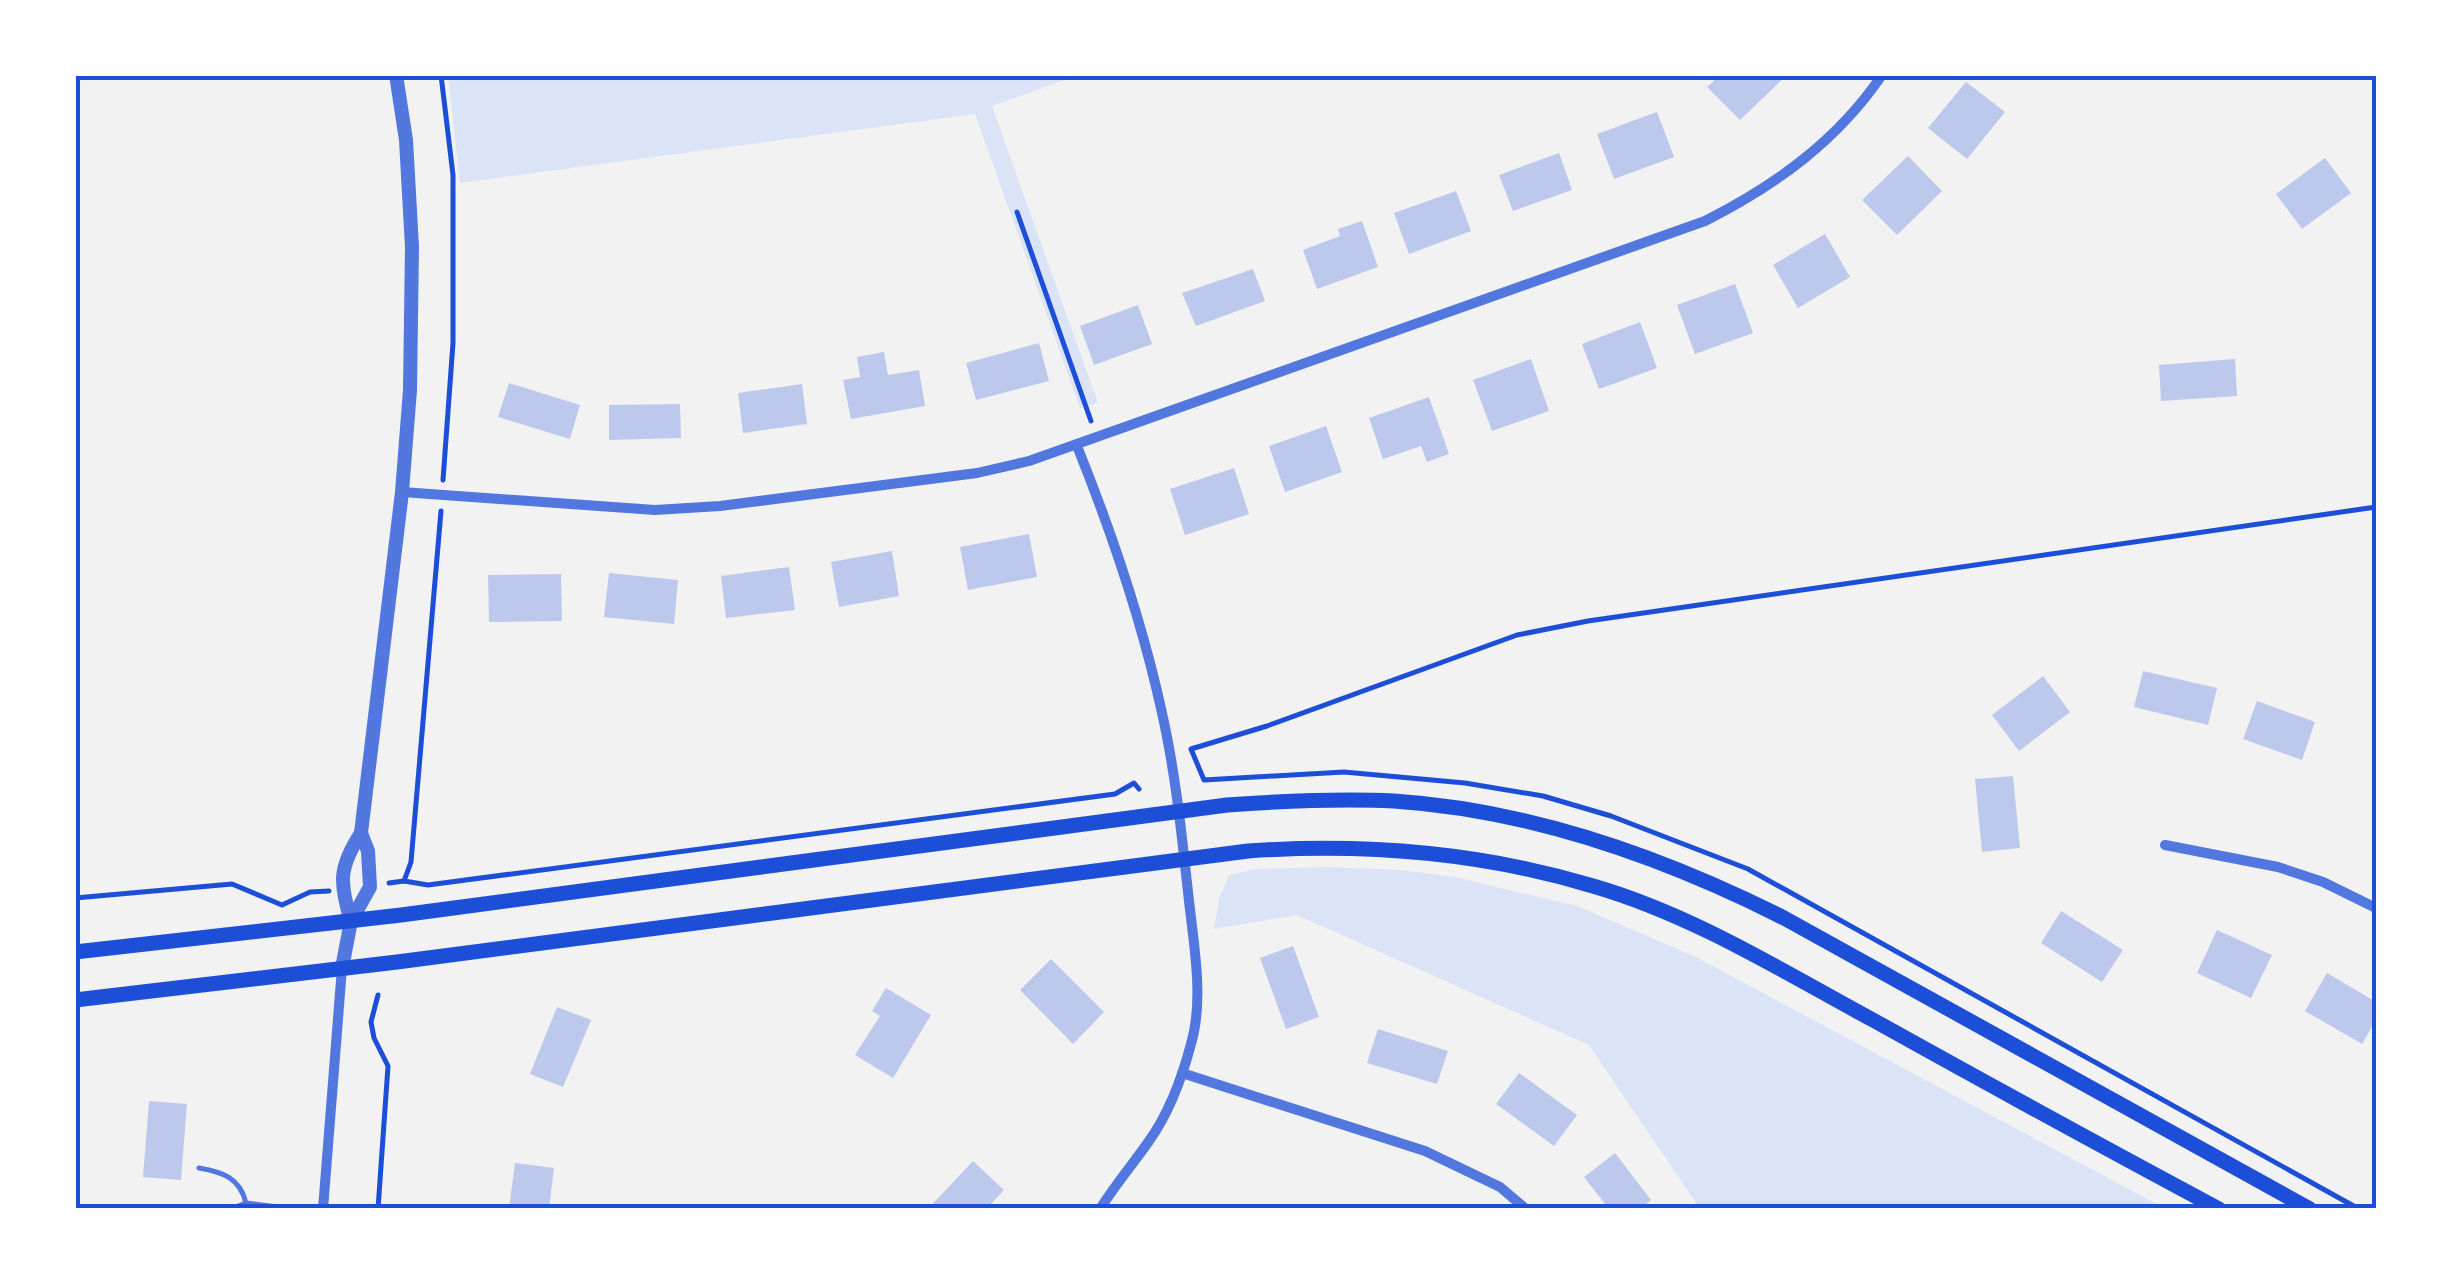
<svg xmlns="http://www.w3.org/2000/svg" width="2451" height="1284" viewBox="0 0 2451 1284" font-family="Arial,sans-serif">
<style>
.green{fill:#dbe4f7}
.building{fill:#bdc9ec}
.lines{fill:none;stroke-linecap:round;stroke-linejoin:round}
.path{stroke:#1d4ed8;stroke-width:5}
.service{stroke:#5277de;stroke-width:5}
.minor{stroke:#5277de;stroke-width:10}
.tertiary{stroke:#5277de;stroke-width:14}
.secondary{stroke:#1d4ed8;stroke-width:15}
.neatline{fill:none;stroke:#1d4ed8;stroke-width:4}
</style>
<rect width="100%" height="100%" fill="#f2f2f2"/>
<!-- green -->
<g class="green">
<polygon points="448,75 1079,75 992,106 1098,403 1080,408 975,114 460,183"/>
<polygon points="1327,867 1401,870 1455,877 1577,906 1696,957 2166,1209 1700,1209 1589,1045 1297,915 1214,929 1219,899 1229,875 1256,869"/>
</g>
<!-- building -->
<g class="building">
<polygon points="1720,75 1787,75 1740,120 1707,87"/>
<polygon points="1966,82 2005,112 1967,159 1928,128"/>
<polygon points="1657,112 1674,157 1614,179 1597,134"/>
<polygon points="1559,153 1572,190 1513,211 1499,175"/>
<polygon points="1908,156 1942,191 1897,235 1862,200"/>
<polygon points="2325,158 2351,193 2302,229 2276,194"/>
<polygon points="1456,191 1471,231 1409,254 1394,213"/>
<polygon points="1362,221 1378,267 1317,289 1303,250 1340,236 1338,229"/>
<polygon points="1825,234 1850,277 1798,308 1773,265"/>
<polygon points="1253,269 1265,301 1196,326 1182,293"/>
<polygon points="1735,284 1753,333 1695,354 1677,305"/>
<polygon points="1138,305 1152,344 1094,365 1080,326"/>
<polygon points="1640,322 1657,368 1599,389 1582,344"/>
<polygon points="1039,343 1049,381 976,400 966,363"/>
<polygon points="884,352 888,375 919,370 925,406 851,419 843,380 860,377 857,357"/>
<polygon points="1531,359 1549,411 1492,431 1473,380"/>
<polygon points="2235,359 2237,396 2161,401 2159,365"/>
<polygon points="509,383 580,405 570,439 498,417"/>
<polygon points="802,384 807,424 743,433 738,393"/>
<polygon points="1429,397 1449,454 1427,462 1421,446 1383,459 1369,418"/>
<polygon points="680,404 681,438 609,440 609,405"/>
<polygon points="1326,426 1342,472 1285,492 1269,446"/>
<polygon points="1234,468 1249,514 1185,535 1170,489"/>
<polygon points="1029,534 1037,577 968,590 960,547"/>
<polygon points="892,551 899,596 839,607 831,562"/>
<polygon points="789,567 795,610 726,618 721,576"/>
<polygon points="609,573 678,580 674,624 604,617"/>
<polygon points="561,574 562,621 489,622 488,575"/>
<polygon points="2143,671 2217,688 2208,725 2134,707"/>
<polygon points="2043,676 2070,712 2019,751 1992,715"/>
<polygon points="2257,701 2315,722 2302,760 2243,739"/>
<polygon points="2013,776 2020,848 1982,852 1975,779"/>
<polygon points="2061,911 2123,950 2102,982 2041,943"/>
<polygon points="2217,930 2272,955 2251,998 2197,973"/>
<polygon points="1293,946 1319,1017 1286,1029 1260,958"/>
<polygon points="1051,959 1104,1012 1073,1044 1020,990"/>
<polygon points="2327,973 2376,1002 2376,1020 2362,1044 2305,1011"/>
<polygon points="886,988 931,1015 893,1078 855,1055 880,1016 872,1011"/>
<polygon points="557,1007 591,1020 563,1087 530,1074"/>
<polygon points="1378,1029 1448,1051 1437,1084 1367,1063"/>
<polygon points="1519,1073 1577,1115 1554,1146 1496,1104"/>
<polygon points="149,1101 187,1104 181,1180 143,1177"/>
<polygon points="1615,1153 1651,1200 1639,1209 1609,1209 1584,1177"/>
<polygon points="973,1161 1004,1190 986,1209 928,1209"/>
<polygon points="515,1163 554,1168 549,1209 509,1209"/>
</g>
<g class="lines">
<!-- path -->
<g class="path">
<polyline points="441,75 453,175 453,343 443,480"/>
<polyline points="1017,212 1091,421"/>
<polyline points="404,881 411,862 441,511"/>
<polyline points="389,883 404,881 428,885 1115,794 1134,783 1139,789"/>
<polyline points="75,898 232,884 282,905 310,892 329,891"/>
<polyline points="378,995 371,1022 374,1038 388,1066 378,1209"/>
<polyline points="2359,1209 1748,869 1611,816 1543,796 1465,783 1344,772 1204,780 1191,749 1267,726 1517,635 1588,621 2376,507"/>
</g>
<!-- service -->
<g class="service">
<path d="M199 1168C223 1172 240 1178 246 1203"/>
<polyline points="230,1209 246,1203 294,1209"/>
</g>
<!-- minor -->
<g class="minor">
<path d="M1077 446C1112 533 1142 621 1162 713 1176 775 1182 838 1189 901 1194 946 1204 1000 1191 1044 1182 1078 1169 1113 1149 1141 1133 1164 1115 1185 1100 1209"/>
<path d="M402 492 655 510 720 506 977 473 1029 461 1705 221C1776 185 1837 141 1882 75"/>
<polyline points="2165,845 2278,867 2323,882 2376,908"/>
<polyline points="1182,1073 1425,1151 1500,1187 1526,1209"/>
<polyline points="323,1209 342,968"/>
</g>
<!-- tertiary -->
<g class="tertiary">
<path d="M351 921C339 882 339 867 361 833L402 492 410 390 412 247 406 140 396 75"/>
<polyline points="342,968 351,921 370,887 368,851 361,833"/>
</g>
<!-- secondary -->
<g class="secondary">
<path d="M75 952 401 915 1227 805C1282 801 1338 798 1394 801 1531 810 1663 857 1784 918L2310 1209"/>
<path d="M75 1000 397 962 1248 851C1365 843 1480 852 1593 886 1693 915 1782 971 1873 1020 1988 1084 2103 1147 2219 1209"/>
</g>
</g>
<!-- border -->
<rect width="2451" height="1284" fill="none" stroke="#ffffff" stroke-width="155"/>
<rect x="78" y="78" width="2296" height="1128" class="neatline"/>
</svg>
